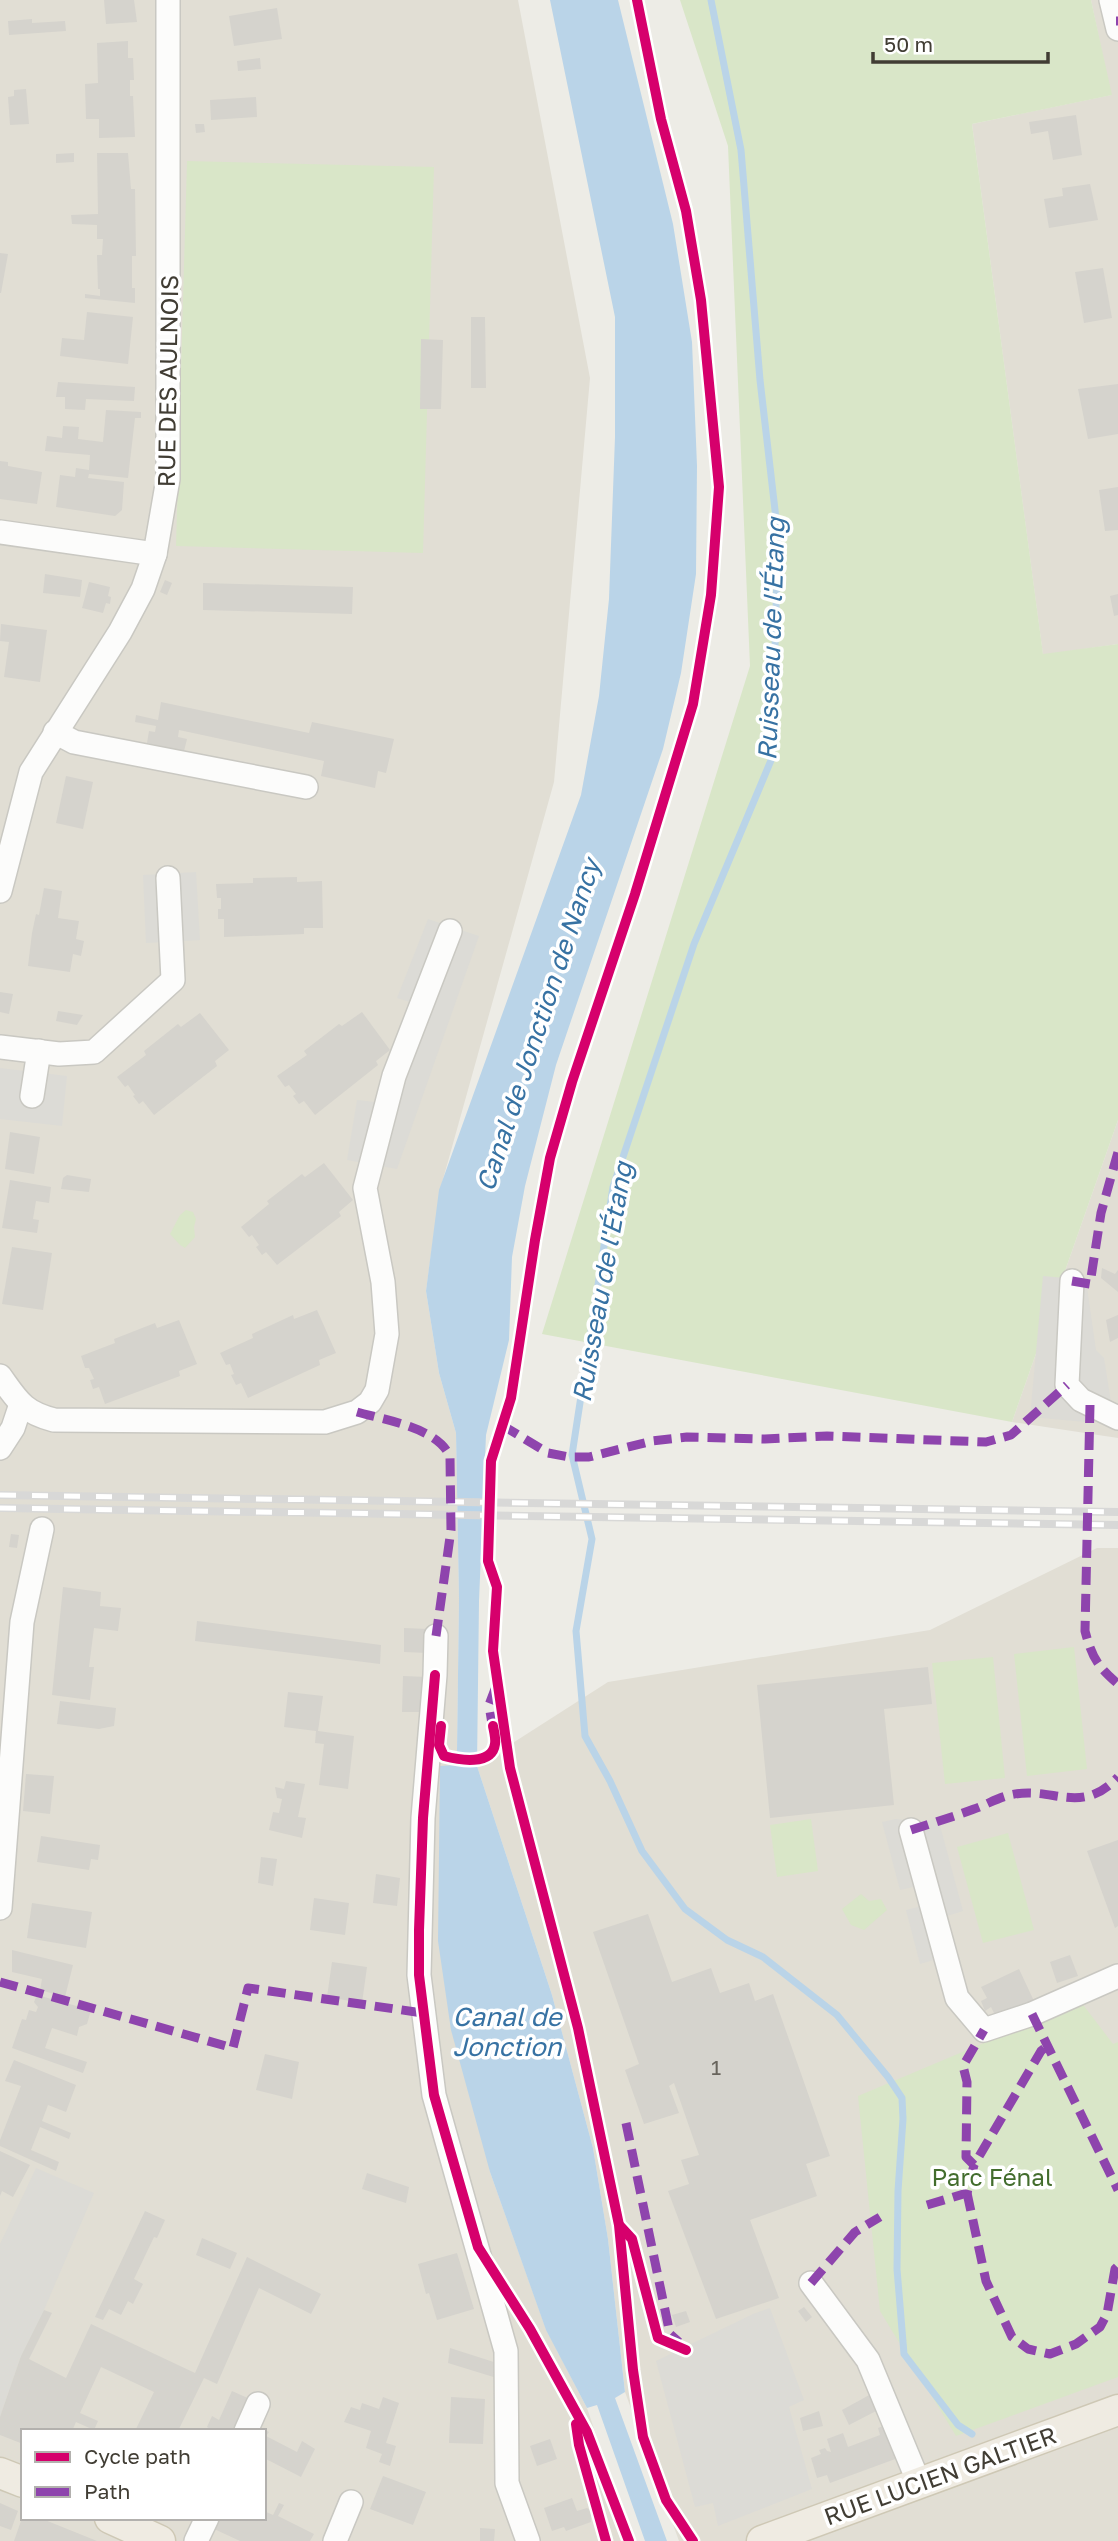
<svg xmlns="http://www.w3.org/2000/svg" width="1118" height="2541" viewBox="0 0 1118 2541" font-family="'Golos Text',sans-serif">
<style>
.residential{fill:#e1ded4;fill-rule:evenodd}
.green{fill:#d9e6c8}
.parking{fill:#dcdbd6}
.water{fill:#bad4e8}
.lines{fill:none;stroke-linecap:round;stroke-linejoin:round}
.stream{stroke:#bad4e8;stroke-width:7}
.building{fill:#d5d3cd}
.minor-casing{stroke:#c9c8c2;stroke-width:26}
.major-casing{stroke:#cec8b5;stroke-width:33}
.minor{stroke:#fcfcfb;stroke-width:23}
.major{stroke:#efebe2;stroke-width:30}
.rail-casing{stroke:#d8d8d7;stroke-width:8}
.rail{stroke:#fff;stroke-width:5;stroke-dasharray:16;stroke-linecap:butt}
.quiet{stroke:#8e44ad;stroke-width:9;stroke-dasharray:18 9;stroke-linecap:butt}
.cycleway-casing{stroke:#fff;stroke-width:15}
.cycleway{stroke:#d6006c;stroke-width:10}
.labels{text-anchor:middle;dominant-baseline:central;stroke-width:7;stroke-linejoin:round;paint-order:stroke}
.number-label{font-size:21px;fill:#68645c}
.street-label{font-size:24px;fill:#413d34;stroke:#fff}
.park-label{font-size:24px;fill:#436d2d;stroke:#fff}
.water-label{font-size:26px;font-style:italic;fill:#3772a3;stroke:#fff}
</style>
<rect width="100%" height="100%" fill="#edece6"/>
<!-- residential -->
<g class="residential">
<path d="M0 0H518L590 378 554 782 440 1190 426 1291 439 1373 456 1433 459 1599 457 1750V1765L440 1767 490 2172 546 2329 587 2408 632 2541H0ZM23 2431H264V2518H23Z"/>
<polygon points="1091,0 1118,0 1118,644 1043,655 972,124 1111,95"/>
<polygon points="1118,1120 1118,1438 1012,1422"/>
<polygon points="1097,1548 1118,1548 1118,2541 679,2541 625,2392 608,2239 593,2148 552,1995 477,1766 608,1682 930,1630"/>
</g>
<!-- green -->
<g class="green">
<polygon points="680,0 1091,0 1112,95 972,124 1043,654 1118,644 1118,1120 1012,1422 542,1334 750,666 728,146"/>
<polygon points="187,161 434,167 423,553 176,546"/>
<polygon points="186,1210 193,1212 196,1219 194,1227 195,1237 185,1248 180,1245 170,1234 180,1215"/>
<polygon points="1074,1647 1087,1769 1027,1776 1014,1654"/>
<polygon points="993,1657 1005,1778 945,1784 932,1663"/>
<polygon points="811,1819 818,1871 777,1877 770,1825"/>
<polygon points="1008,1833 1034,1930 983,1943 957,1847"/>
<polygon points="861,1894 869,1901 881,1899 887,1910 864,1930 851,1925 842,1909"/>
<polygon points="1081,2002 1113,2044 1118,2042 1118,2377 956,2436 880,2311 858,2096"/>
</g>
<!-- parking -->
<g class="parking">
<polygon points="196,872 200,940 146,943 143,875"/>
<polygon points="428,919 479,936 397,1169 347,1160 357,1100 375,1102 413,1003 397,998"/>
<polygon points="0,1068 67,1076 62,1126 0,1119"/>
<polygon points="1043,1276 1086,1280 1096,1350 1104,1358 1111,1402 1098,1419 1086,1417 1085,1422 1030,1417"/>
<polygon points="938,1818 963,1911 944,1917 954,1954 920,1964 906,1910 922,1906 917,1886 900,1890 882,1822 896,1819 926,1822"/>
<polygon points="36,2168 94,2193 44,2310 21,2356 0,2417 0,2244"/>
<polygon points="770,2308 804,2400 789,2407 812,2489 718,2526 713,2503 695,2507 656,2361 753,2314"/>
</g>
<!-- water -->
<polygon class="water" points="550,0 618,0 673,224 692,342 697,466 696,574 681,673 663,749 556,1065 525,1186 512,1257 509,1340 486,1435 479,1601 477,1766 552,1995 593,2148 608,2239 625,2392 615,2398 667,2541 645,2541 597,2405 587,2408 546,2330 490,2172 451,2030 438,1941 440,1766 456,1765 457,1750 459,1599 456,1433 439,1373 426,1291 439,1190 581,795 599,696 609,599 615,437 615,317"/>
<g class="lines">
<!-- stream -->
<polyline class="stream" points="711,0 741,150 760,380 778,536 772,758 694,944 613,1187 572,1455 592,1539 576,1631 585,1736 610,1781 642,1851 685,1909 727,1940 763,1957 837,2015 888,2077 902,2098 903,2119 898,2191 897,2269 904,2354 958,2425 972,2434"/>
</g>
<!-- building -->
<g class="building">
<polygon points="104,0 134,0 137,22 106,24"/>
<polygon points="277,8 282,39 234,46 229,16"/>
<polygon points="32,19 32,23 65,21 66,31 9,35 8,21"/>
<polygon points="128,41 128,58 133,58 134,80 130,80 130,96 133,96 135,137 99,138 99,119 86,119 85,84 98,83 97,43"/>
<polygon points="260,58 261,69 238,71 237,61"/>
<polygon points="26,89 29,124 10,125 8,97 14,96 14,90"/>
<polygon points="256,97 257,117 211,120 210,100"/>
<polygon points="1076,115 1082,155 1053,160 1048,131 1031,134 1029,122"/>
<polygon points="195,124 204,124 205,132 196,133"/>
<polygon points="74,153 74,162 56,163 56,154"/>
<polygon points="97,153 128,153 131,189 135,189 136,256 132,256 132,288 135,288 135,303 85,298 85,294 100,296 100,289 98,289 97,255 102,255 103,239 97,239 97,225 72,224 71,215 98,214"/>
<polygon points="1090,184 1098,220 1049,228 1044,199 1063,196 1062,188"/>
<polygon points="0,253 8,254 1,293 0,293"/>
<polygon points="1103,268 1112,318 1084,323 1075,272"/>
<polygon points="87,312 133,317 128,364 60,356 62,338 84,340"/>
<polygon points="471,317 485,317 486,388 471,388"/>
<polygon points="421,339 443,340 441,409 420,409"/>
<polygon points="58,382 135,387 134,401 86,399 85,410 65,409 65,397 56,397"/>
<polygon points="1118,384 1118,434 1088,439 1078,389"/>
<polygon points="106,410 141,412 141,418 135,418 128,478 89,474 88,478 124,482 122,510 115,516 56,507 60,475 75,477 76,468 89,470 90,455 45,451 47,436 62,438 63,426 79,427 78,439 103,442"/>
<polygon points="0,461 8,462 8,466 42,472 37,504 0,499"/>
<polygon points="1118,487 1118,530 1105,531 1099,490"/>
<polygon points="45,574 82,580 80,597 43,593"/>
<polygon points="165,580 172,583 167,595 160,592"/>
<polygon points="89,582 110,587 108,596 111,597 110,604 106,603 103,613 82,608"/>
<polygon points="203,583 353,587 352,614 203,610"/>
<polygon points="1118,594 1118,615 1114,616 1110,596"/>
<polygon points="1,624 47,630 40,682 4,677 9,642 0,641"/>
<polygon points="161,702 309,733 312,722 394,739 386,773 378,771 375,788 321,776 324,761 179,730 178,737 187,739 184,751 147,743 149,731 155,732 156,726 135,722 136,715 158,720"/>
<polygon points="66,776 93,782 83,829 56,823"/>
<polygon points="297,877 297,882 322,881 323,928 304,928 304,934 224,937 224,919 218,919 218,909 221,909 221,898 217,898 216,884 253,883 253,878"/>
<polygon points="44,888 62,891 58,918 79,921 76,939 84,941 81,956 73,954 70,972 28,966 32,933 36,914 39,915"/>
<polygon points="0,992 13,994 9,1014 0,1012"/>
<polygon points="58,1011 83,1015 77,1025 56,1021"/>
<polygon points="362,1012 390,1050 376,1061 378,1065 315,1115 304,1101 299,1104 293,1096 296,1094 289,1085 285,1087 277,1076 307,1055 304,1051 339,1024 342,1026"/>
<polygon points="200,1013 229,1050 215,1061 217,1066 154,1115 143,1101 139,1104 133,1096 135,1095 128,1085 125,1087 117,1077 146,1055 144,1051 178,1024 181,1027"/>
<polygon points="10,1132 40,1137 34,1174 5,1169"/>
<polygon points="324,1163 353,1200 339,1212 341,1216 277,1265 266,1252 262,1255 256,1247 259,1245 252,1235 249,1237 241,1227 269,1204 267,1201 302,1174 305,1177"/>
<polygon points="67,1175 91,1179 89,1192 61,1189 63,1178"/>
<polygon points="10,1180 51,1187 49,1203 36,1201 33,1219 39,1220 37,1233 2,1228"/>
<polygon points="12,1247 52,1253 43,1310 2,1304"/>
<polygon points="1102,1268 1115,1274 1118,1270 1118,1292 1101,1278"/>
<polygon points="317,1310 336,1353 319,1360 320,1365 248,1398 241,1383 236,1385 231,1375 234,1374 230,1364 226,1365 220,1353 253,1338 252,1334 293,1315 294,1319"/>
<polygon points="1118,1315 1118,1338 1110,1342 1106,1320"/>
<polygon points="179,1320 197,1364 179,1371 180,1376 105,1404 99,1387 93,1389 90,1380 94,1379 89,1368 85,1368 81,1356 115,1343 114,1339 155,1323 157,1328"/>
<polygon points="11,1534 19,1535 17,1548 9,1547"/>
<polygon points="63,1587 101,1592 100,1606 121,1608 118,1631 94,1628 89,1667 94,1667 90,1700 52,1695"/>
<polygon points="197,1621 381,1645 380,1664 195,1641"/>
<polygon points="404,1628 428,1629 428,1653 404,1652"/>
<polygon points="928,1667 932,1704 884,1709 894,1805 770,1818 757,1685"/>
<polygon points="403,1676 427,1677 426,1712 402,1712"/>
<polygon points="288,1692 323,1696 318,1731 354,1736 348,1789 319,1785 324,1744 315,1743 316,1731 284,1727"/>
<polygon points="60,1701 116,1708 114,1726 99,1729 57,1724"/>
<polygon points="26,1774 54,1776 50,1814 23,1811"/>
<polygon points="286,1781 305,1784 298,1817 306,1818 302,1838 269,1830 273,1812 279,1813 282,1799 277,1798 275,1787 284,1789"/>
<polygon points="41,1836 100,1845 98,1860 91,1859 89,1870 37,1862"/>
<polygon points="1118,1840 1118,1926 1115,1928 1087,1851"/>
<polygon points="261,1857 277,1859 273,1886 258,1883"/>
<polygon points="376,1874 400,1878 397,1906 373,1903"/>
<polygon points="314,1898 349,1903 345,1935 310,1930"/>
<polygon points="32,1903 92,1912 86,1948 27,1938"/>
<polygon points="648,1914 672,1982 711,1968 720,1993 749,1983 755,2001 773,1994 830,2156 806,2164 817,2196 750,2220 779,2298 716,2319 668,2191 689,2184 681,2160 699,2155 674,2083 669,2086 679,2113 644,2124 625,2070 639,2064 593,1932"/>
<polygon points="12,1950 73,1965 65,1997 40,1990 42,1979 12,1972"/>
<polygon points="1070,1955 1078,1976 1057,1983 1050,1962"/>
<polygon points="332,1962 367,1967 362,2003 327,1997"/>
<polygon points="1019,1969 1034,2001 997,2019 991,2007 985,2011 981,2001 987,1998 981,1987"/>
<polygon points="37,1995 91,2010 87,2024 79,2027 77,2036 52,2028 45,2048 87,2062 83,2073 12,2048 22,2019 26,2020 29,2010 36,2012 38,2007 34,2002"/>
<polygon points="265,2054 299,2062 292,2099 256,2090"/>
<polygon points="14,2060 76,2085 66,2112 48,2105 42,2121 71,2133 69,2139 40,2127 31,2150 59,2162 56,2171 0,2146 0,2140 21,2086 5,2081"/>
<polygon points="0,2151 30,2165 13,2197 2,2191 0,2196"/>
<polygon points="367,2173 409,2187 406,2203 362,2189"/>
<polygon points="145,2211 165,2220 157,2238 154,2237 134,2279 143,2284 133,2304 128,2301 121,2315 109,2309 103,2320 95,2317"/>
<polygon points="202,2238 237,2253 230,2269 196,2255"/>
<polygon points="457,2253 474,2309 437,2320 429,2293 426,2294 418,2264"/>
<polygon points="247,2257 321,2294 311,2314 259,2288 217,2384 204,2378 178,2431 135,2431 154,2392 101,2367 80,2413 98,2421 94,2430 76,2422 72,2431 23,2431 23,2444 0,2435 0,2417 21,2356 44,2310 52,2313 29,2359 66,2378 91,2324 195,2373"/>
<polygon points="804,2307 812,2317 806,2322 798,2311"/>
<polygon points="686,2311 690,2322 676,2327 672,2315"/>
<polygon points="450,2348 500,2364 500,2379 448,2363"/>
<polygon points="232,2391 252,2400 238,2431 214,2431 207,2427 212,2416 219,2420"/>
<polygon points="873,2393 880,2409 849,2425 842,2410"/>
<polygon points="383,2397 399,2403 386,2443 396,2446 390,2466 379,2462 382,2454 366,2448 371,2431 344,2422 351,2407 360,2410 362,2403 379,2409"/>
<polygon points="451,2397 485,2399 483,2444 449,2443"/>
<polygon points="819,2411 823,2426 803,2431 800,2418"/>
<polygon points="256,2425 269,2432 266,2436 297,2452 302,2441 315,2449 301,2477 264,2458 264,2431 254,2431"/>
<polygon points="886,2425 898,2458 830,2483 827,2475 817,2478 811,2458 821,2454 819,2450 825,2448 827,2451 831,2452 827,2439 843,2433 848,2447 880,2435 878,2428"/>
<polygon points="550,2439 557,2459 537,2466 530,2446"/>
<polygon points="383,2476 426,2492 413,2525 370,2509"/>
<polygon points="572,2498 577,2511 587,2508 591,2511 591,2522 566,2531 564,2527 552,2531 544,2508"/>
<polygon points="0,2503 18,2511 11,2530 0,2526"/>
<polygon points="279,2503 284,2505 278,2516 314,2534 310,2541 240,2541 212,2528 216,2518 264,2518 264,2511 273,2515"/>
<polygon points="22,2518 40,2518 97,2541 14,2541"/>
<polygon points="480,2528 495,2529 494,2541 480,2541"/>
</g>
<g class="lines">
<!-- minor casing -->
<g class="minor-casing">
<g id="minor">
<polyline points="1111,0 1118,29"/>
<polyline points="0,532 155,554"/>
<polyline points="55,732 74,742 306,787"/>
<polyline points="0,891 31,772 120,632 143,589 155,554 168,479 168,0"/>
<polyline points="0,1047 59,1054 94,1052 173,980 168,878"/>
<polyline points="32,1096 39,1051"/>
<polyline points="1072,1281 1067,1385 1081,1400 1118,1418"/>
<path d="M0 1376C18 1401 23 1412 54 1420L325 1422 357 1412 370 1402 377 1390 387 1334 383 1282 365 1188 394 1076 450 931"/>
<polyline points="0,1448 13,1428 21,1404"/>
<polyline points="436,1636 435,1675 423,1818 419,1975 434,2095 506,2351 507,2483 528,2541"/>
<polyline points="911,1830 957,1998 984,2030 1032,2014 1118,1976"/>
<polyline points="0,1908 22,1622 42,1529"/>
<polyline points="811,2283 868,2360 919,2483"/>
<polyline points="246,2431 258,2404"/>
<polyline points="196,2541 207,2518"/>
<polyline points="335,2541 351,2502"/>
</g>
</g>
<!-- major casing -->
<g class="major-casing">
<g id="major">
<polyline points="0,2473 23,2482"/>
<polyline points="110,2518 160,2541"/>
<polyline points="762,2541 1118,2410"/>
</g>
</g>
<!-- minor -->
<use href="#minor" class="minor"/>
<!-- major -->
<use href="#major" class="major"/>
<!-- rail casing -->
<g class="rail-casing">
<g id="rail">
<polyline points="0,1495 1118,1512"/>
<polyline points="0,1508 1118,1525"/>
</g>
</g>
<!-- rail -->
<use href="#rail" class="rail"/>
<!-- quiet -->
<g class="quiet">
<polyline points="1116,21 1118,21"/>
<polyline points="1072,1281 1090,1284 1101,1213 1118,1152"/>
<path d="M1090 1405 1085 1631C1092 1657 1097 1666 1118 1684"/>
<path d="M357 1412C385 1420 439 1428 450 1457L451 1530 436 1636"/>
<polyline points="502,1425 548,1453 569,1457 589,1457 652,1441 687,1437 765,1439 827,1436 986,1442 1011,1435 1067,1385"/>
<polyline points="493,1730 489,1705 495,1689"/>
<path d="M911 1830C932 1823 953 1817 974 1809 986 1805 997 1798 1010 1795 1053 1785 1080 1817 1118 1777"/>
<polyline points="0,1982 233,2048 248,1988 423,2013"/>
<polyline points="1032,2014 1118,2190"/>
<polyline points="626,2123 670,2334 679,2342"/>
<polyline points="974,2165 966,2157 967,2082 963,2066 984,2030"/>
<polyline points="967,2193 986,2281 1012,2337 1028,2349 1050,2354 1076,2344 1100,2327 1107,2314 1115,2269 1118,2266"/>
<polyline points="927,2205 967,2193 974,2165 1041,2051 1047,2046"/>
<polyline points="811,2283 855,2232 880,2217"/>
</g>
<!-- cycleway casing -->
<g class="cycleway-casing">
<g id="cycleway">
<polyline points="637,0 661,119 686,211 701,300 719,487 711,595 693,704 635,894 572,1082 550,1158 535,1240 511,1398 491,1461 488,1561 497,1587 493,1651 510,1768 578,2028 619,2225 633,2370 643,2437 666,2500 693,2541"/>
<polyline points="435,1675 423,1818 419,1930 419,1975 434,2095 478,2247 530,2329 587,2432 629,2541"/>
<path d="M441 1726 439 1745 444 1756C459 1760 492 1766 495 1744 496 1739 494 1731 493 1726"/>
<polyline points="620,2226 632,2239 658,2338 686,2350"/>
<polyline points="576,2424 579,2445 606,2541"/>
</g>
</g>
<!-- cycleway -->
<use href="#cycleway" class="cycleway"/>
</g>
<g class="labels">
<!-- number labels -->
<g class="number-label">
<text x="716" y="2067">1</text>
</g>
<!-- street labels -->
<g class="street-label">
<text transform="translate(167 381) rotate(-89)">RUE DES AULNOIS</text>
<text transform="translate(940 2475) rotate(-20)">RUE LUCIEN GALTIER</text>
</g>
<!-- park labels -->
<g class="park-label">
<text x="992" y="2176">Parc Fénal</text>
</g>
<!-- water labels -->
<g class="water-label">
<text transform="translate(771 639) rotate(-88)">Ruisseau de l'Étang</text>
<text transform="translate(538 1025) rotate(-72)">Canal de Jonction de Nancy</text>
<text transform="translate(602 1282) rotate(-80)">Ruisseau de l'Étang</text>
<text x="507" y="2016">Canal de<tspan x="507" dy="30">Jonction</tspan></text>
</g>
</g>
<!-- legend -->
<rect x="21" y="2429" width="245" height="91" fill="#ffffff" stroke="#b3b1ae" stroke-width="2"/>
<rect x="35" y="2452" width="35" height="10" fill="#d6006c" stroke="#b3b1ae" stroke-width="2"/>
<text x="84" y="2464" font-size="21" fill="#413d34">Cycle path</text>
<rect x="35" y="2487" width="35" height="10" fill="#8e44ad" stroke="#b3b1ae" stroke-width="2"/>
<text x="84" y="2499" font-size="21" fill="#413d34">Path</text>
<!-- scale -->
<path d="M873 52v10h175v-10" fill="none" stroke="#413d34" stroke-width="3.5"/>
<text x="884" y="52" font-size="21" fill="#413d34" stroke="#ffffff" stroke-width="5" paint-order="stroke">50 m</text>
</svg>
